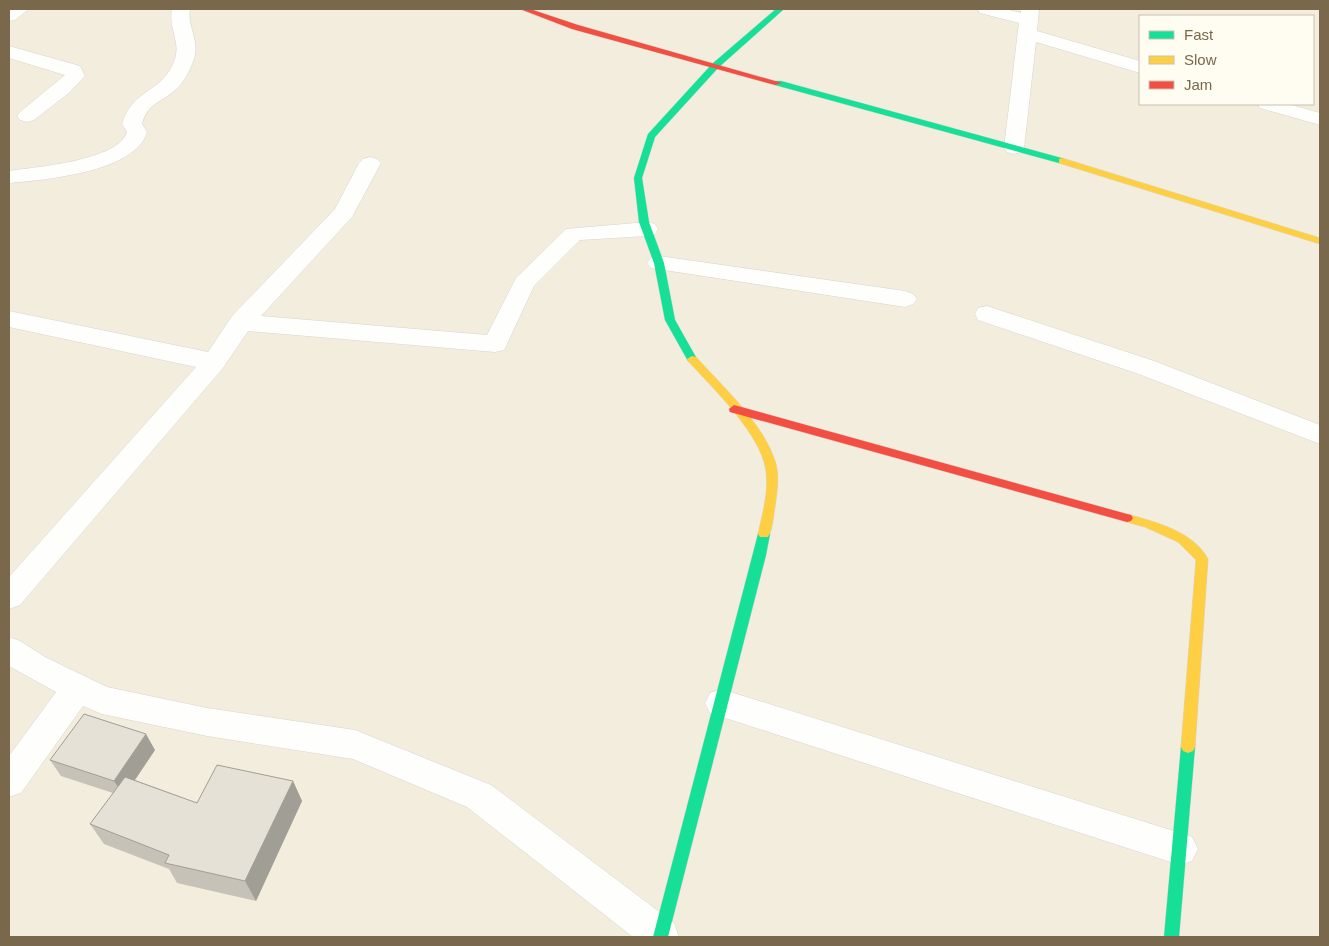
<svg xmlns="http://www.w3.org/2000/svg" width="1329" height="946" viewBox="0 0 1329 946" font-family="Arial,sans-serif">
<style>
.residential{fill:#f2eddd;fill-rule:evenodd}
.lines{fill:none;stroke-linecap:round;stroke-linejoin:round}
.street-casing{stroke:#d9d5cd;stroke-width:1}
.fast-casing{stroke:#d8d4ca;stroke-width:1}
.slow-casing{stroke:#d8d4ca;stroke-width:1}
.jam-casing{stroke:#d8d4ca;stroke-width:1}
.street{fill:#fefefd;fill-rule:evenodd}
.fast{fill:#16e098;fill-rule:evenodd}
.slow{fill:#ffcf43;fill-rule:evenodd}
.jam{fill:#f24e42;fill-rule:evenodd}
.wall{fill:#c6c2b8}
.shaded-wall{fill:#a19e96}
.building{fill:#e6e1d6;stroke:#a19e96}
</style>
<rect width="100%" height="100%" fill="#f9f8ef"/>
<!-- residential -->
<path class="residential" d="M9 9H1320V937H9ZM1140 16H1313V104H1140Z"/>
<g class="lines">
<!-- street casing -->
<g class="street-casing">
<g id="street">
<polygon points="9,9 29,9 15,20 9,21"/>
<path d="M172 9H190C187 27 200 41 194 59 190 71 183 84 173 92 158 104 148 103 142 124L147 132C136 172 44 180 9 183V171C35 167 118 161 127 132L122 124C133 87 163 94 175 59 181 42 168 27 172 9Z"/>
<polygon points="977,9 1006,9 1021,13 1021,9 1039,9 1037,31 1140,61 1140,73 1036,42 1024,148 1021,152 1014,154 1007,152 1004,148 1019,23 980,13"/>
<polygon points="9,46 80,66 85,76 70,92 34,120 27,122 20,120 17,116 20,112 65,75 9,58"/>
<polygon points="1257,104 1288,104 1320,113 1320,125 1260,108"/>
<polygon points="370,157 377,159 381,163 352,217 261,316 487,335 516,278 566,229 647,222 655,224 658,229 655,234 647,236 580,240 534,286 507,344 504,350 495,352 248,331 223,368 20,605 9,609 9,577 196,367 9,327 9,311 208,352 232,316 335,209 359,163 363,159"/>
<polygon points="659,256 905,291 913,294 917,299 913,304 905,307 651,268 647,263 651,258"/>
<polygon points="987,306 1154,361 1320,425 1320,444 1136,373 978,320 975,314 978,308"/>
<polygon points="9,637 20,641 45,657 107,687 207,708 355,730 491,785 674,923 679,937 633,937 467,807 353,759 207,736 102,714 83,706 21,793 9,797 9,756 56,692 9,666"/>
<polygon points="721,689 1180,833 1192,837 1198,849 1192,861 1180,865 710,713 705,703 710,693"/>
</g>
</g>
<!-- fast casing -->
<g class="fast-casing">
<g id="fast">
<polygon points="776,9 784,9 718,68 655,137 642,178 649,222 664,263 675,320 697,359 692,362 688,361 665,320 654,263 639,222 634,178 648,134 712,64"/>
<polygon points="775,81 781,81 1065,159 1066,161 1065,163 1059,163 775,85"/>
<polygon points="764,530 768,531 770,534 766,555 668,937 653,937 758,534 760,531"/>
<polygon points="1188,741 1193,743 1195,747 1179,937 1164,937 1181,747 1183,743"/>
</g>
</g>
<!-- slow casing -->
<g class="slow-casing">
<g id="slow">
<polygon points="1062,158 1320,238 1320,244 1059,163 1059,159"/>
<path d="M692 356 696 357C722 386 763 423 775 461 780 475 777 492 775 507 773 517 773 529 768 537H760L758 534C763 511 771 485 764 462 755 429 712 387 688 361L687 359Z"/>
<path d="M1127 514C1155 522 1193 531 1208 559L1195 747 1193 751 1188 753 1183 751 1181 747 1196 560 1178 542 1145 527 1123 521 1121 518 1123 515Z"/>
</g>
</g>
<!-- jam casing -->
<g class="jam-casing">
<g id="jam">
<polygon points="520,9 530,9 578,25 782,83 775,85 572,29"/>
<polygon points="734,405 1127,514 1131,515 1133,518 1131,521 1127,522 730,412 729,409"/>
</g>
</g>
<!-- street -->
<use href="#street" class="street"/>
<!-- fast -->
<use href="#fast" class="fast"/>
<!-- slow -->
<use href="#slow" class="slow"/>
<!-- jam -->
<use href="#jam" class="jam"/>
</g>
<!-- wall -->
<polygon class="wall" points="155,750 135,780 197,803 293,781 302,801 256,901 177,883 169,869 104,844 90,824 113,793 61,776 50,760"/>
<!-- shaded-wall -->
<g class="shaded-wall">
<polygon points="146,734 155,750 124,796 114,781"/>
<polygon points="293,781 302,801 256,901 245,881"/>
</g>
<!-- building -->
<g class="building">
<polygon points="84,714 146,734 114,781 50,760"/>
<polygon points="217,765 293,781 245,881 165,863 169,855 90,824 125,777 197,803"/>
</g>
<!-- border -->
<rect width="1329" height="946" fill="none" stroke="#7a684c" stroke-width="20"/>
<!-- legend -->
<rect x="1139" y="15" width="175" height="90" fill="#fffdf2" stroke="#cac1b0"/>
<rect x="1149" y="31" width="25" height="8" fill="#16e098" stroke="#cac1b0"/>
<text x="1184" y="40" font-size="15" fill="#7a684c">Fast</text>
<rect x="1149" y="56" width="25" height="8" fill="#ffcf43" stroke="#cac1b0"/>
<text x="1184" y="65" font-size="15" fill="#7a684c">Slow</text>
<rect x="1149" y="81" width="25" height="8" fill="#f24e42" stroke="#cac1b0"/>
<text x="1184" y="90" font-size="15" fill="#7a684c">Jam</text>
</svg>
